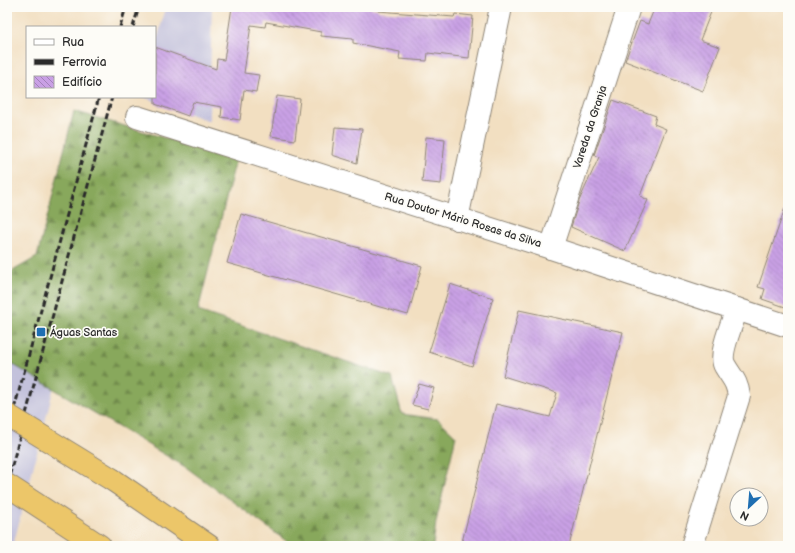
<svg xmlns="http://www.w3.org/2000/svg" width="795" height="553" viewBox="0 0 795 553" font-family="'Balsamiq Sans',sans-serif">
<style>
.industrial{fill:#c3c1db}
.forest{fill:url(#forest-firs);stroke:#5a6a44}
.building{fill:url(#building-back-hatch)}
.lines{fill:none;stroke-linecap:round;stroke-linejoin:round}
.street-casing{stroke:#8e8576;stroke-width:24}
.highway-casing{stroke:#8e8576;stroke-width:24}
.street{stroke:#fff;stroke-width:22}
.highway{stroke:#ecc669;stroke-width:22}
.rail{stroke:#2b2b2b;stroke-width:3;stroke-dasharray:6 3;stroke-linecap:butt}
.highway-bridge-casing{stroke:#8e8576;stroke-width:24;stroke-linecap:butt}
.highway-bridge{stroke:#ecc669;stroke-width:22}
.poi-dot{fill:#1f6fb2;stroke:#fdfcf7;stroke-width:1.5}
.labels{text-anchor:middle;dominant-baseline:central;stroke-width:3.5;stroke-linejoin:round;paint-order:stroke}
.street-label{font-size:11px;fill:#2b2b2b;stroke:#fdfcf7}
.poi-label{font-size:11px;fill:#2b2b2b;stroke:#fdfcf7;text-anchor:start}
</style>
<defs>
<pattern id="forest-firs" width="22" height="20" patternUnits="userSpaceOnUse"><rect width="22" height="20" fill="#88a85c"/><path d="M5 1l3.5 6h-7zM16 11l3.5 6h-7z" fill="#6f894c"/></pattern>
<pattern id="building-back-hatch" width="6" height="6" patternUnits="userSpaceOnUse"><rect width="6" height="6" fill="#c9a0e5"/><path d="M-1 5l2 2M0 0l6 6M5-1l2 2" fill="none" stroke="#a383ba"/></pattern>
</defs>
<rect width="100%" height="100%" fill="#fdfcf7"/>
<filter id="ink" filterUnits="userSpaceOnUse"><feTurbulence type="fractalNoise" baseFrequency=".025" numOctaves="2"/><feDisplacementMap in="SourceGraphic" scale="8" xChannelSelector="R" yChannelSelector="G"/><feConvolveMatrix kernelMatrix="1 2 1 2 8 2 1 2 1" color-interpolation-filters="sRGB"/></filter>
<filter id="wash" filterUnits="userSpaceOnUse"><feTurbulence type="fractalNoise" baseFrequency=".012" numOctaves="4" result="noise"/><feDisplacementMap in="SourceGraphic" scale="16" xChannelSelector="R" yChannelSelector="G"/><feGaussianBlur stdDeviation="0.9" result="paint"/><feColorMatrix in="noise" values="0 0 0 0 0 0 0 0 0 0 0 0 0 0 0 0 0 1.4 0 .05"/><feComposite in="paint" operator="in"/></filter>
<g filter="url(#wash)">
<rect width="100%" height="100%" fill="#f2dfc1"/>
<!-- industrial -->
<g class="industrial">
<polygon points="166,7 212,7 209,121 143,97 155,97 155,47"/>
<polygon points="76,129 71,321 13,546 7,546 7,378"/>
</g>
<!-- forest -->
<polygon class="forest" points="74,111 236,159 198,311 392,377 402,414 438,419 456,436 436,522 433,546 293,546 187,468 7,361 7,273 9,273 37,257"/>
<g id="blocks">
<!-- building -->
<g class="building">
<polygon points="232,7 363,7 378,9 378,11 454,17 455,14 473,16 469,58 428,53 427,61 399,59 400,52 353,43 353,39 321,36 321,32 266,22 265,27 251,25 244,73 259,75 256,92 244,90 240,120 221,117 222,107 193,102 188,116 155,104 155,47 216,69 217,59 224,60"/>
<polygon points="655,7 713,7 700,40 720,47 703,91 625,61 640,21 648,24"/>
<polygon points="277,96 300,99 295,140 271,136"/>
<polygon points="613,100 656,116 654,124 666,129 640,196 648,200 625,251 571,227 579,201 599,157 594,155"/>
<polygon points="335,127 362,129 357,163 332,155"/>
<polygon points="426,137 445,139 441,184 422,182"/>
<polygon points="785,208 788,208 788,308 762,299 765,289 758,287"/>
<polygon points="241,214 422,266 408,315 227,263"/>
<polygon points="450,284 493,298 472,366 429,352"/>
<polygon points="519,310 623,332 569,546 461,546 496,404 550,417 557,393 503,376"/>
<polygon points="419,384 434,388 428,409 412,405"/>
</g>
</g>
</g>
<g filter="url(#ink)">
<use href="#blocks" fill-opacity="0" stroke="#8e8576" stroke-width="1"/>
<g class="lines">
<!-- street casing -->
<g class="street-casing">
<g id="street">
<polyline points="137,117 542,245 788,326"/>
<polyline points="457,219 501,7"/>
<polyline points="551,248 629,7"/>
<path d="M692 546 739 396C737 381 732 378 725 366 718 355 733 321 737 309"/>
</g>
</g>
<!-- highway casing -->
<g class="highway-casing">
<g id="highway">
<polyline points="113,480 209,546"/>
<polyline points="7,485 100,546"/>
</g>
</g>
<!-- street -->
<use href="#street" class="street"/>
<!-- highway -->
<use href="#highway" class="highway"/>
<!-- rail -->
<g class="rail">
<polyline points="120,27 126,7"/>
<polyline points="133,27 139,7"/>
<polyline points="7,435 99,97"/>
<polyline points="7,484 112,97"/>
</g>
<!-- highway-bridge casing -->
<g class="highway-bridge-casing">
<polyline id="highway-bridge" points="7,415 113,480"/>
</g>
<!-- highway-bridge -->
<use href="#highway-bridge" class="highway-bridge"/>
</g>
</g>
<!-- markers -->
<rect class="poi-dot" x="36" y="327" width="10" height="10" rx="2"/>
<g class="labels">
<!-- street labels -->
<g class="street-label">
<text transform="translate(590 127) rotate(-72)">Vareda da Granja</text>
<text transform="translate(463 220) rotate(17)">Rua Doutor Mário Rosas da Silva</text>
</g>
<!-- poi labels -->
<g class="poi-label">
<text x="50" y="332">Águas Santas</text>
</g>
</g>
<!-- margin -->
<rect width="795" height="553" fill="none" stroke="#fdfcf7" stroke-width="24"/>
<!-- legend -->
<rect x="26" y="26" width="130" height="72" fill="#fdfcf7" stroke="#a9a8a5"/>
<rect x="34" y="39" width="20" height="6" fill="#ffffff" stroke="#a9a8a5"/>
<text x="62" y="46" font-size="12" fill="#2b2b2b">Rua</text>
<rect x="34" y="59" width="20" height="6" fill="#2b2b2b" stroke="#a9a8a5"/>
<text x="62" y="66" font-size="12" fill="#2b2b2b">Ferrovia</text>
<rect x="34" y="76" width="20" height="12" fill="url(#building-back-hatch)" stroke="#a9a8a5"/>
<text x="62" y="86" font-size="12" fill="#2b2b2b">Edifício</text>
<!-- north arrow -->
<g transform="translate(749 507) rotate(206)"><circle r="19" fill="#fdfcf7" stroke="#a9a8a5"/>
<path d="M0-3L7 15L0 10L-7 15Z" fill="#1f6fb2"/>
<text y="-6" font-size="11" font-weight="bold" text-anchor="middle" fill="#2b2b2b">N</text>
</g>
</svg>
